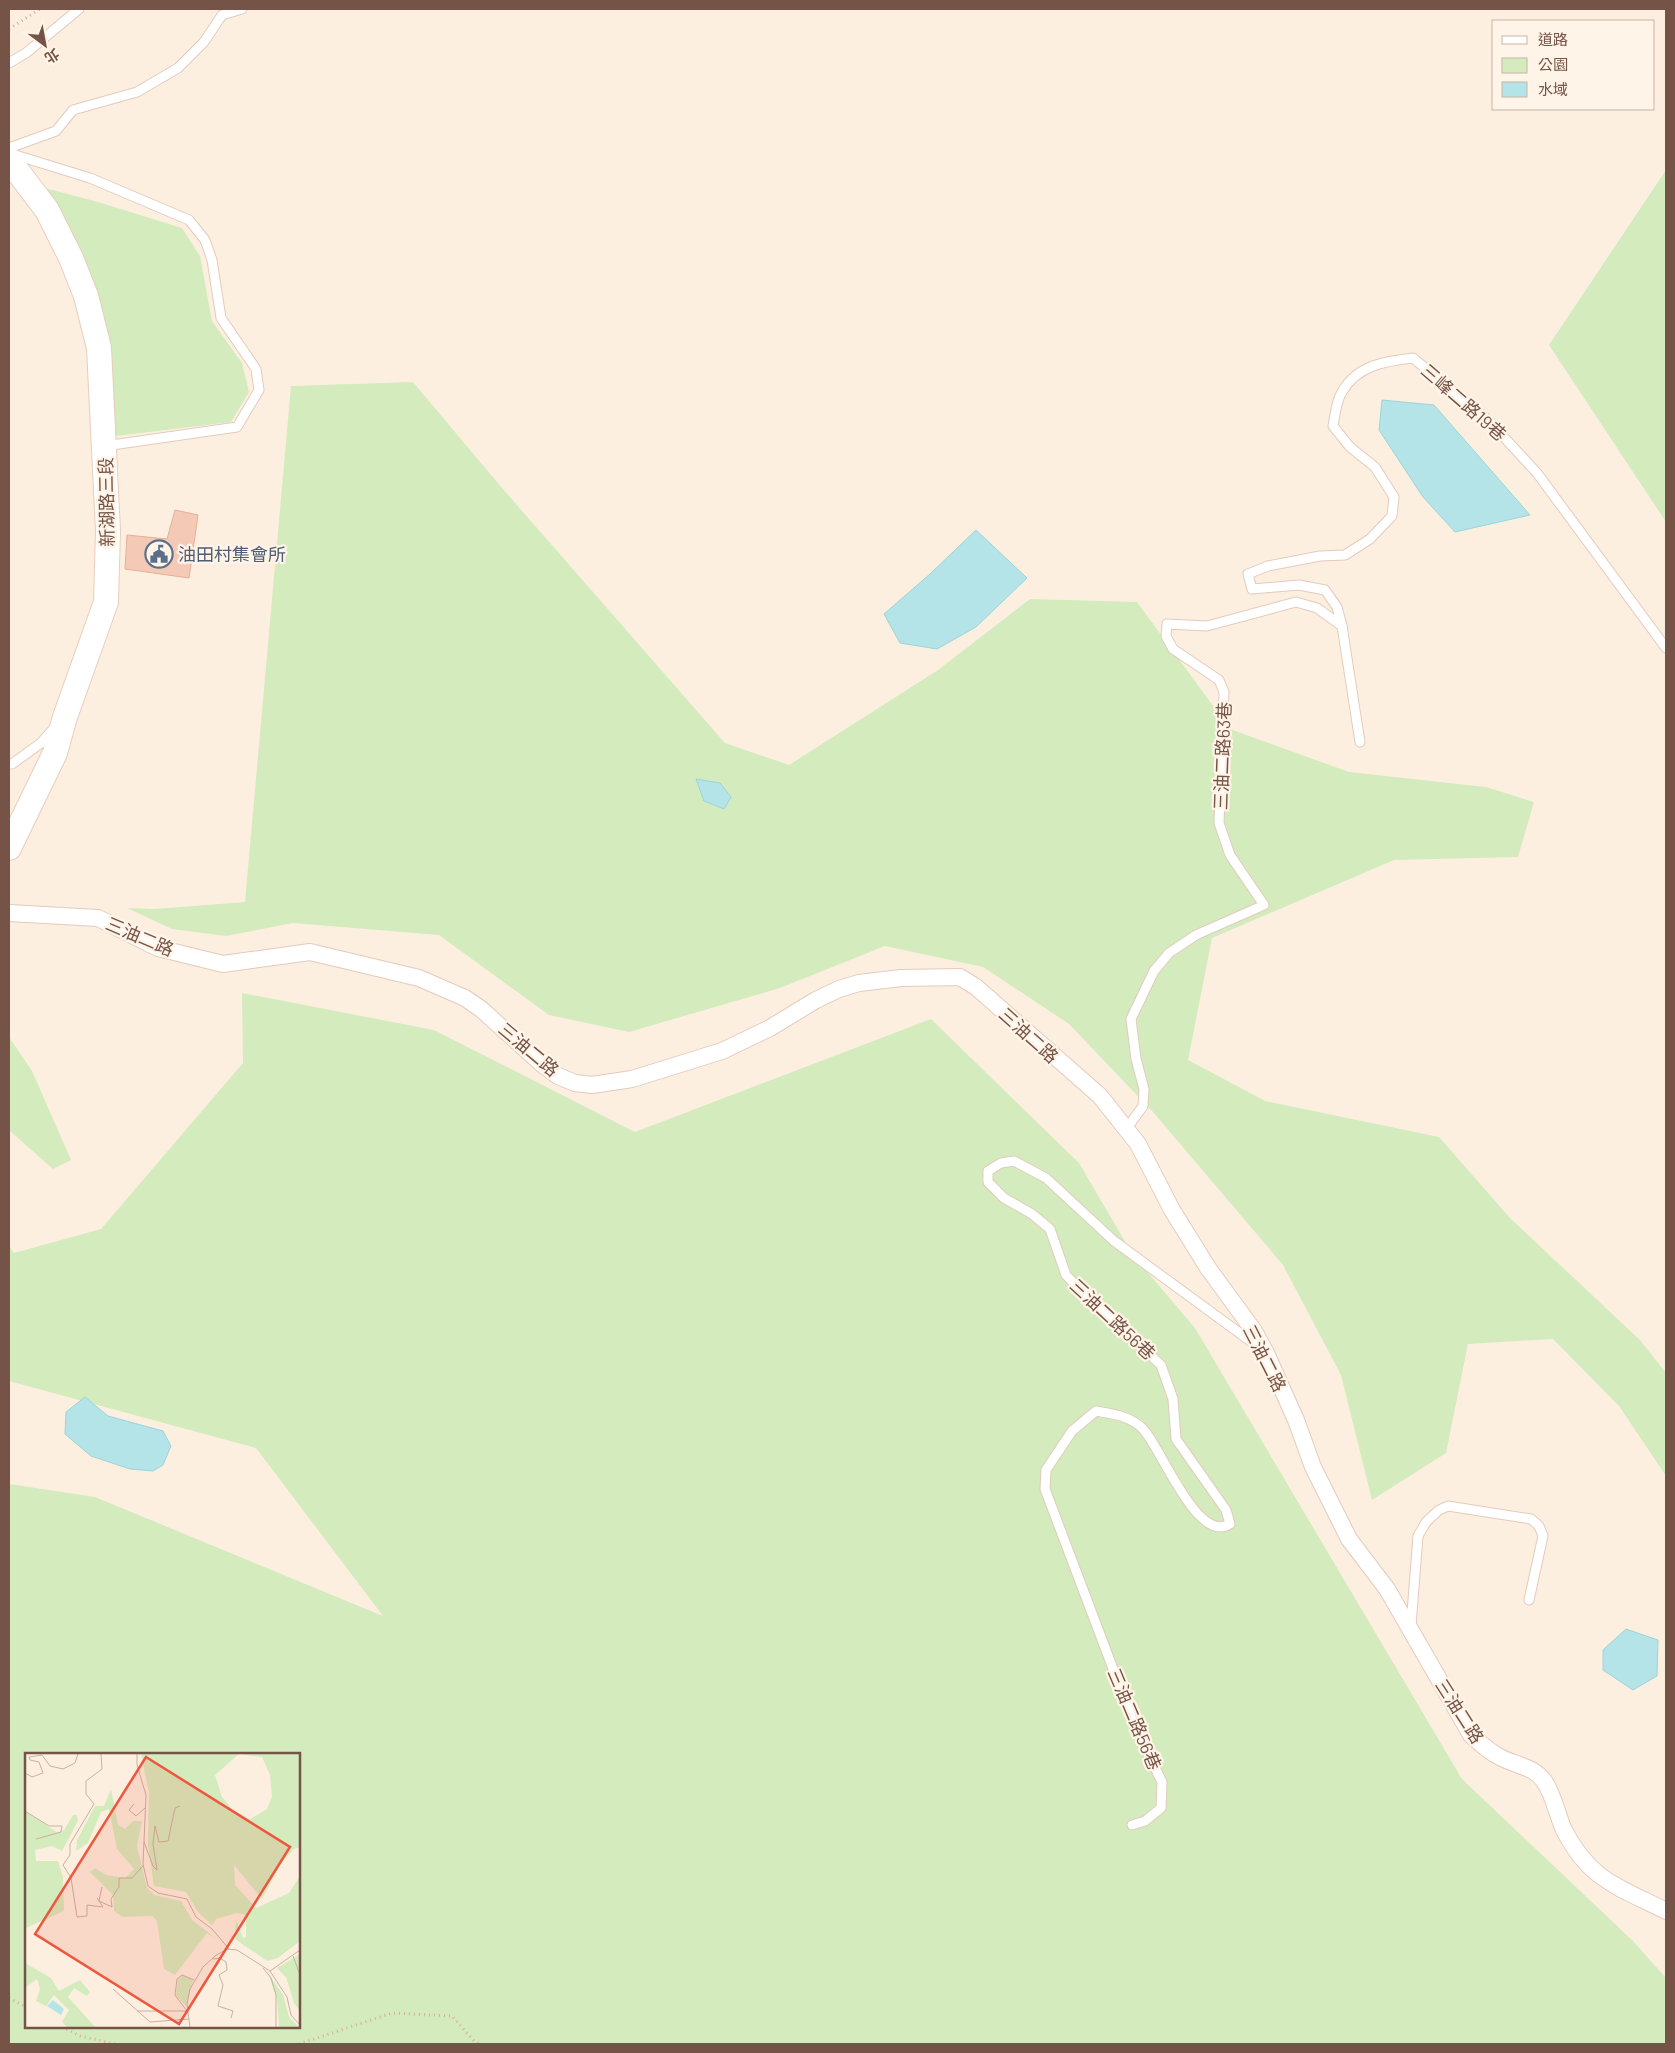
<svg xmlns="http://www.w3.org/2000/svg" width="1675" height="2053" viewBox="0 0 1675 2053" font-family="Barlow,'Noto Sans TC',sans-serif">
<style>
.green{fill:#d4ebbe;fill-rule:evenodd}
.water{fill:#b4e4e7;stroke:#9ad5da}
.building{fill:#f4cab6;stroke:#e7ae96}
.lines{fill:none;stroke-linecap:round;stroke-linejoin:round}
.lane-casing{stroke:#e2cbbc;stroke-width:11}
.street-casing{stroke:#e2cbbc;stroke-width:18}
.secondary-casing{stroke:#e9cdbb;stroke-width:26}
.path{stroke:#d8ad9a;stroke-width:3;stroke-dasharray:1 4;stroke-linecap:butt}
.lane{stroke:#fff;stroke-width:9}
.street{stroke:#fff;stroke-width:16}
.secondary{stroke:#fff;stroke-width:24}
.labels{text-anchor:middle;dominant-baseline:central;stroke-width:4.5;stroke-linejoin:round;paint-order:stroke}
.street-label{font-size:18px;fill:#755346;stroke:#fff4e7}
.service-label{font-size:18px;fill:#4e5e75;stroke:#fff4e7;text-anchor:start}
.inset-road{fill:none;stroke:#c7b1a2;stroke-width:1}
.view{fill:#ee573f;fill-opacity:0.15;stroke:#ee573f;stroke-width:2.5}
.inset-edge{fill:none;stroke:#755346;stroke-width:2.5}
</style>
<rect width="100%" height="100%" fill="#fdefe0"/>
<!-- green -->
<g class="green">
<polygon points="1666,170 1666,522 1549,345"/>
<polygon points="45,188 98,202 182,228 200,256 212,321 242,363 249,392 231,422 116,436 111,348 90,278"/>
<polygon points="413,382 502,488 725,743 789,765 938,670 1030,599 1137,602 1230,729 1349,772 1486,787 1534,802 1518,857 1394,860 1212,938 1188,1060 1265,1101 1439,1137 1510,1218 1640,1340 1666,1373 1666,1476 1619,1406 1553,1339 1468,1344 1446,1453 1372,1500 1341,1375 1283,1265 1153,1112 1069,1024 983,967 885,946 780,988 629,1032 549,1015 439,935 293,923 226,936 172,929 127,908 155,909 245,902 291,386"/>
<path d="M242 993 434 1030 635 1132 931 1019 1079 1163 1133 1255 1195 1328 1462 1779 1633 1941 1666 1978V2044H9V1484L95 1497 383 1616 256 1448 9 1381V1246L14 1253 101 1229 243 1063ZM26 1754H299V2027H26Z"/>
<polygon points="9,1037 32,1071 71,1160 53,1169 9,1130"/>
</g>
<!-- water -->
<g class="water">
<polygon points="1382,400 1434,405 1530,515 1455,532 1423,497 1379,430"/>
<polygon points="976,530 1027,578 976,627 937,649 900,643 884,614 930,574"/>
<polygon points="696,779 720,783 731,797 724,809 704,801"/>
<polygon points="85,1397 108,1416 163,1431 171,1446 163,1465 153,1471 130,1469 91,1456 65,1434 66,1412"/>
<polygon points="1626,1629 1658,1640 1657,1676 1633,1690 1603,1670 1603,1650"/>
</g>
<!-- building -->
<polygon class="building" points="175,510 198,515 189,578 125,569 127,535 167,539"/>
<g class="lines">
<!-- lane casing -->
<g class="lane-casing">
<g id="lane">
<polyline points="9,63 26,53 79,9"/>
<polyline points="9,148 56,131 73,110 137,92 178,68 204,42 222,15 242,9"/>
<polyline points="12,154 90,178 189,220 205,240 212,260 221,318 256,369 259,390 237,427 105,446"/>
<path d="M1342 626 1337 607 1325 590 1299 585 1252 589 1248 574 1268 566 1320 556 1345 555 1370 539 1392 516 1394 497 1375 467 1350 447 1333 426C1335 416 1336 401 1342 392 1357 365 1386 361 1413 358L1488 420 1537 473 1666 648"/>
<polyline points="9,764 12,764 41,743 54,728"/>
<polyline points="1127,1128 1143,1106 1144,1089 1136,1059 1131,1019 1154,971 1169,953 1196,935 1264,905 1230,855 1219,823 1224,692 1219,680 1173,649 1166,636 1167,624 1207,626 1296,602 1317,608 1342,626 1360,742"/>
<polyline points="1411,1626 1418,1536 1426,1522 1439,1510 1448,1506 1531,1519 1539,1526 1543,1536 1529,1600"/>
<path d="M1132 1825 1145 1821 1161 1808 1162 1782 1135 1727 1045 1489 1046 1470 1072 1431 1096 1411C1113 1414 1130 1416 1143 1429 1161 1447 1197 1545 1230 1524L1226 1510 1176 1439 1173 1399 1161 1365 1083 1293 1066 1275 1050 1229 1032 1214 1004 1198 988 1182V1171L1001 1163 1014 1161 1046 1178 1114 1241 1260 1348"/>
</g>
</g>
<!-- street casing -->
<g class="street-casing">
<path id="street" d="M9 913 98 918 158 948 223 964 310 952 419 978 465 998 481 1009 542 1064 558 1076 575 1083 592 1085 632 1079 722 1051 770 1028 816 1000 839 989 859 983 901 978 960 977 976 987 1100 1096 1138 1144 1172 1210 1208 1268 1254 1331 1266 1353 1296 1420 1313 1467 1349 1539 1387 1589 1471 1735C1480 1743 1487 1750 1498 1756 1513 1765 1534 1766 1544 1781 1554 1795 1557 1815 1564 1830 1590 1881 1619 1887 1666 1911"/>
</g>
<!-- secondary casing -->
<g class="secondary-casing">
<polyline id="secondary" points="9,160 47,210 71,258 86,296 99,348 108,531 106,602 65,717 55,753 9,848"/>
</g>
<!-- path -->
<g class="path">
<polyline points="9,29 40,9"/>
<polyline points="9,1998 26,2007"/>
<polyline points="62,2027 80,2036 115,2044"/>
<polyline points="299,2044 392,2013 452,2016 474,2041 480,2044"/>
</g>
<!-- lane -->
<use href="#lane" class="lane"/>
<!-- street -->
<use href="#street" class="street"/>
<!-- secondary -->
<use href="#secondary" class="secondary"/>
</g>
<!-- icons -->
<defs>
<g id="civic-ring" transform="scale(1.4375)"><circle r="9.5" fill="#fff4e7" stroke="#5c6f8a" stroke-width="1.5"/><path d="M-.6-6.5H3V-4.5H.6V-3L4-1V1h2V6H-6V1h2V-1L-.6-3ZM-1.2 2.5V6h2.4V2.5Z" fill="#5c6f8a"/></g>
</defs>
<g fill-rule="evenodd">
<use href="#civic-ring" x="159" y="554"/>
</g>
<g class="labels">
<!-- street labels -->
<g class="street-label">
<text transform="translate(1464 402) rotate(41)">三峰二路19巷</text>
<text transform="translate(106 502) rotate(-91)">新湖路三段</text>
<text transform="translate(1222 756) rotate(-88)">三油二路63巷</text>
<text transform="translate(140 936) rotate(23)">三油二路</text>
<text transform="translate(1029 1035) rotate(42)">三油二路</text>
<text transform="translate(529 1049) rotate(40)">三油二路</text>
<text transform="translate(1113 1319) rotate(43)">三油二路56巷</text>
<text transform="translate(1265 1358) rotate(63)">三油二路</text>
<text transform="translate(1460 1711) rotate(57)">三油二路</text>
<text transform="translate(1135 1719) rotate(67)">三油二路56巷</text>
</g>
<!-- service labels -->
<g class="service-label">
<text x="178" y="554">油田村集會所</text>
</g>
</g>
<!-- overview -->
<g transform="translate(25 1753)">
<rect width="275" height="275" fill="#fdefe0"/>
<path d="M116 1H275V94L269 96 256 111 237 146 209 112 210 132 231 155 264 140 275 123V188L253 205 242 208 210 186 211 167 218 185 221 184V162L212 160 191 166 187 172 173 159 161 139 129 133 123 92 124 39ZM214 1 237 4 245 22 247 44 242 56 225 66 208 57 197 44 190 22ZM86 36 93 72 100 76 108 68H117L112 93 122 135 129 142 156 148 167 167 192 186 182 180 150 222 139 216 132 168 127 163 98 164 89 158 88 142 65 119 70 115 81 122 100 125 109 116 92 96 84 56 76 59 63 90 51 98 52 87 70 53H79ZM0 58 33 80 39 77 48 62H52L53 68 37 98 27 93 10 97 11 108H33L38 124 39 158 1 175ZM275 201V258L269 250 261 224 252 215ZM0 210 26 225 34 238 55 227 65 239 62 243 49 235 43 244 70 274H42L37 269 44 257 29 242 21 253 11 248 15 236 12 226 0 235ZM243 220 258 242 264 264 274 274H254L252 245ZM157 222 168 227 161 253 151 242 153 227Z" fill="#d4ebbe" fill-rule="evenodd"/>
<path d="M28 247 39 256 36 262 22 253Z" fill="#b4e4e7"/>
<path class="inset-road" d="M112 1V12L121 42 118 111 123 133 133 140 162 146 171 164 187 176 204 196M0 20 7 24 18 20 14 9 5 7 4 4 17 2 25 13 38 16 50 10 53 1M109 51 104 57 111 63 120 55M0 58 24 73H37L36 79 11 86M119 89 128 113 132 117 128 91 130 73 134 89 143 88 150 55 155 53M77 134 74 148 87 154 86 146 94 134V125H107L118 113M72 145 78 154 62 152V163L52 164 46 125 38 112 45 102V91L69 51 61 41V28L77 16 76 1M268 203 275 222M188 206 195 205 201 209 202 217 194 222 198 232 193 253 208 258 206 265M238 215 246 225 251 242V274M245 218 262 244 266 262 275 272M88 236 125 269 164 266M112 258H162L150 242 152 226 157 222 169 227M165 274 162 251 165 236 178 214 190 203 202 196 212 197 245 218 275 197"/>
<path class="view" d="M121 4 265 94 154 271 10 181Z"/>
<rect width="275" height="275" class="inset-edge"/>
</g>
<!-- border -->
<rect width="1675" height="2053" fill="none" stroke="#755346" stroke-width="20"/>
<!-- legend -->
<rect x="1492" y="20" width="162" height="90" fill="#fff4e7" stroke="#c8b4a7"/>
<rect x="1502" y="36" width="25" height="8" fill="#ffffff" stroke="#c8b4a7"/>
<text x="1538" y="45" font-size="15" fill="#755346">道路</text>
<rect x="1502" y="58" width="25" height="15" fill="#d4ebbe" stroke="#c8b4a7"/>
<text x="1538" y="70" font-size="15" fill="#755346">公園</text>
<rect x="1502" y="82" width="25" height="15" fill="#b4e4e7" stroke="#c8b4a7"/>
<text x="1538" y="95" font-size="15" fill="#755346">水域</text>
<!-- north arrow -->
<g transform="translate(45 45) rotate(148)" stroke="#fff4e7" stroke-width="4" paint-order="stroke">
<path d="M0-4L9 19L0 12L-9 19Z" fill="#755346"/>
<text y="-8" font-size="14" font-weight="bold" text-anchor="middle" fill="#755346">北</text>
</g>
</svg>
